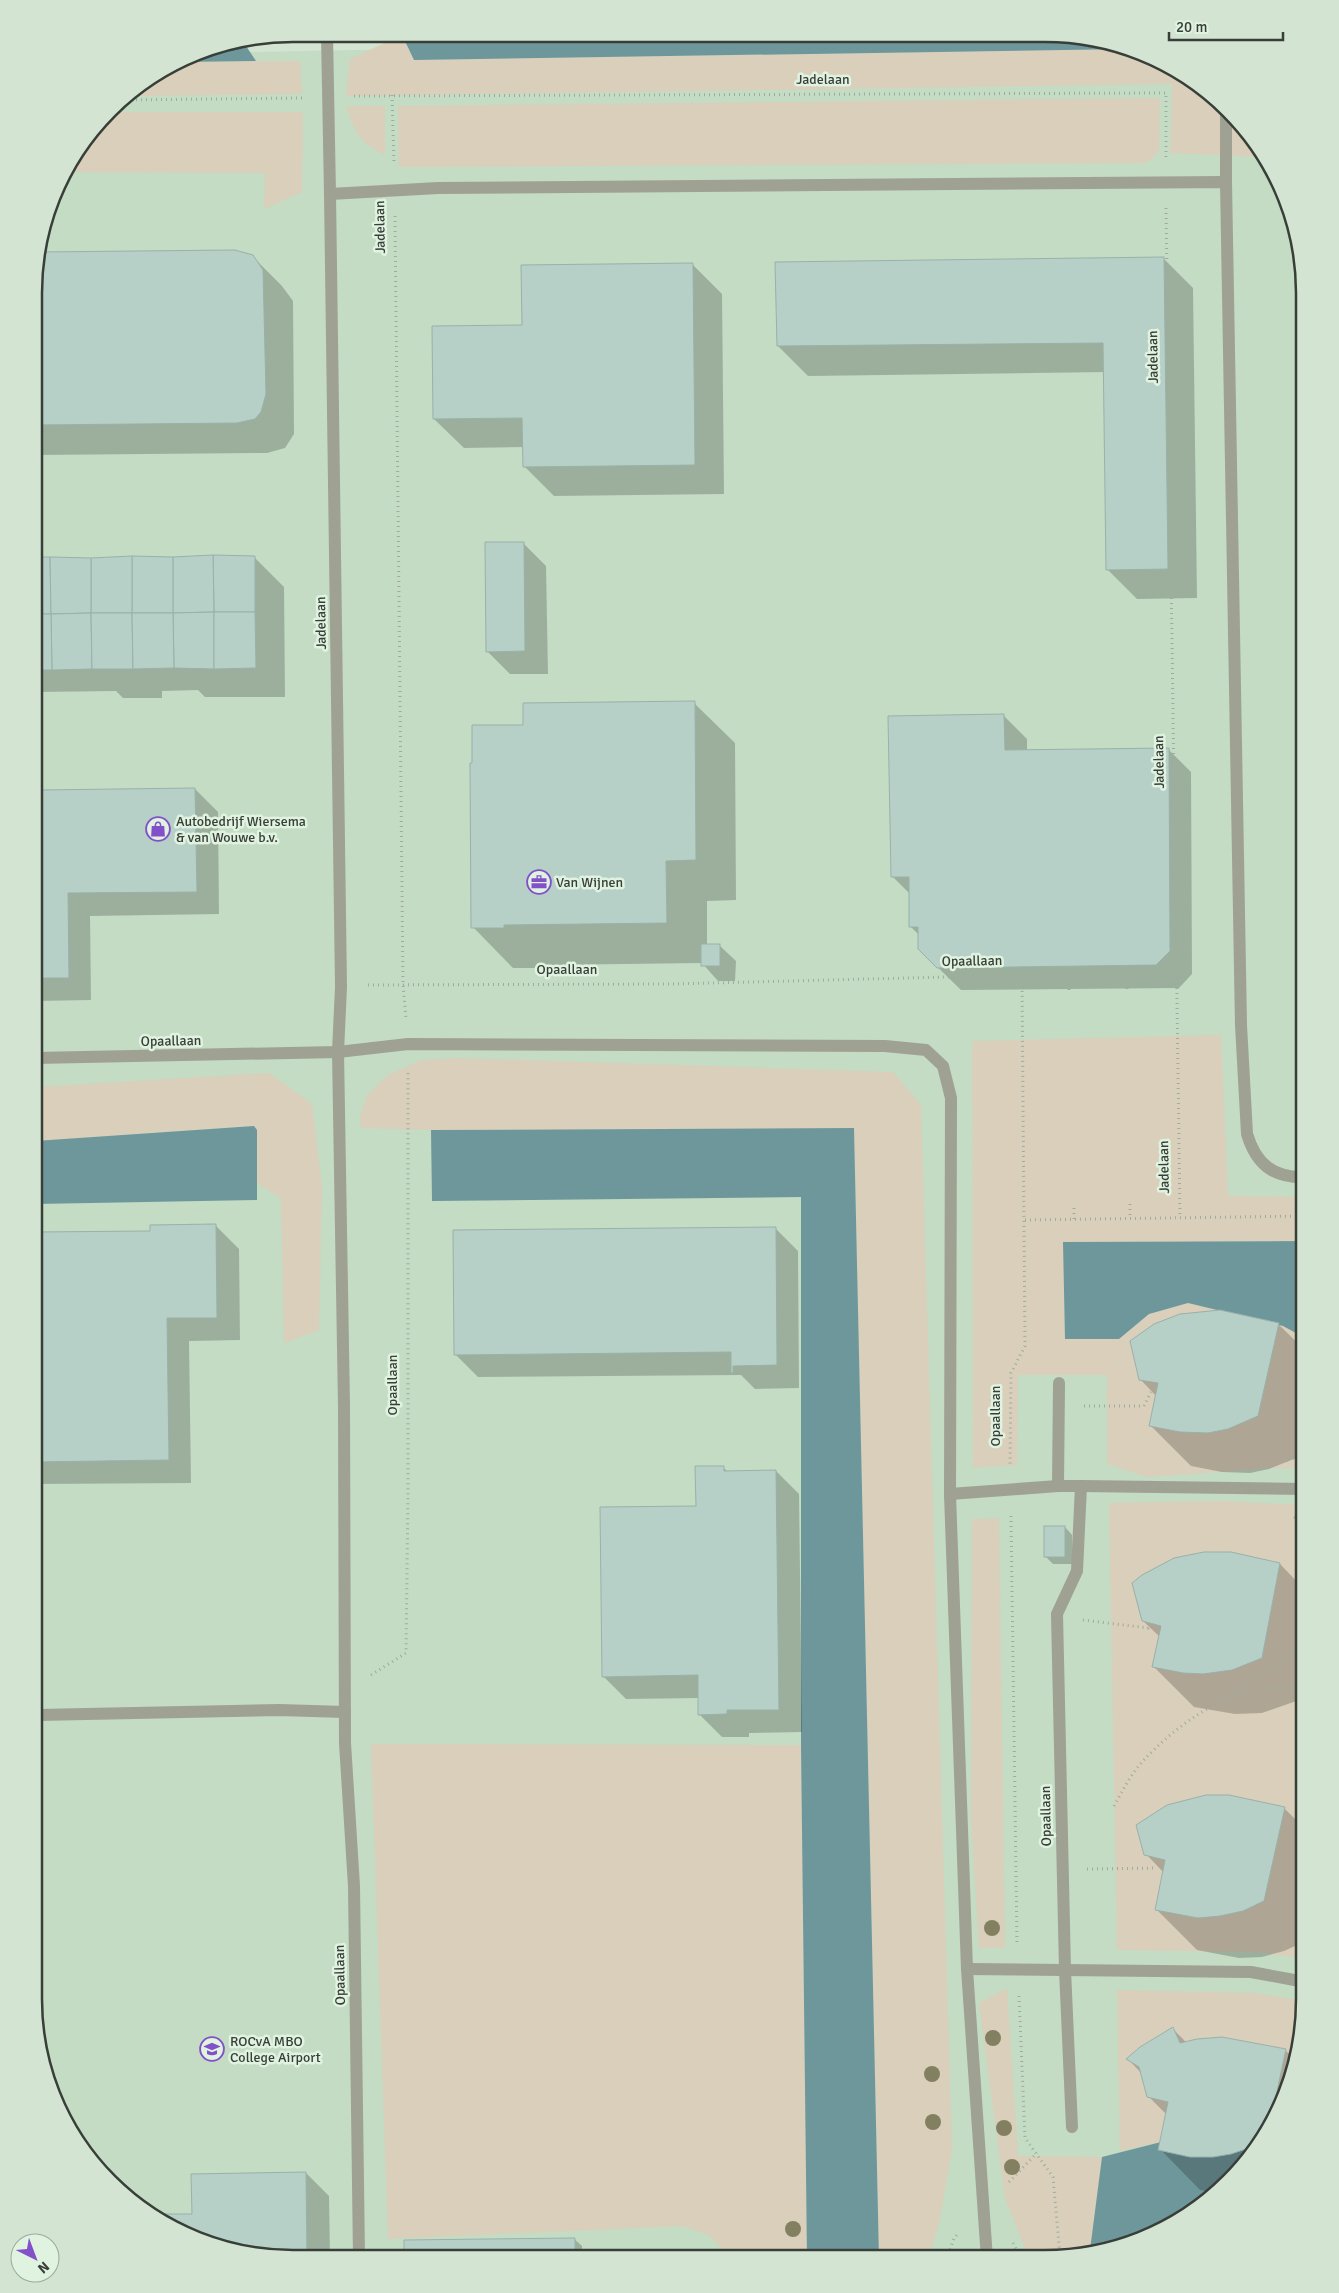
<svg xmlns="http://www.w3.org/2000/svg" width="1339" height="2293" viewBox="0 0 1339 2293" font-family="Signika,sans-serif">
<style>
.built{fill:#c4dbc4}
.green{fill:#dacfba}
.water{fill:#6e979c}
.shadow{fill:#0003}
.building{fill:#b6d0c8;stroke:#98b1aa}
.lines{fill:none;stroke-linecap:round;stroke-linejoin:round}
.path{stroke:#9eab9e;stroke-width:3;stroke-dasharray:1 4;stroke-linecap:butt}
.minor{stroke:#9fa193;stroke-width:12}
.tree{fill:#838062}
.labels{text-anchor:middle;dominant-baseline:central;stroke-width:5;stroke-linejoin:round;paint-order:stroke}
.street-label{font-size:14px;fill:#383e38;stroke:#e0f2e0}
.poi-label{font-size:14px;fill:#383e38;stroke:#e0f2e0;text-anchor:start}
.rim{fill:none;stroke:#383e38;stroke-width:2.5}
</style>
<rect width="100%" height="100%" fill="#d3e4d3"/>
<!-- built -->
<polygon class="built" points="1080,36 1145,54 1252,136 1286,194 1305,293 1305,2017 1291,2083 1252,2157 1204,2205 1145,2240 1046,2259 260,2257 194,2240 136,2206 88,2158 53,2099 34,2000 36,260 61,178 122,98 198,53"/>
<!-- green -->
<g class="green">
<path d="M402 35 414 60 1127 49C1181 63 1236 108 1264 157L1170 153 1172 84 346 96 350 59Z"/>
<polygon points="300,61 302,94 127,96 180,62"/>
<polygon points="1160,98 1159,152 1146,163 399,167 398,106"/>
<path d="M346 106H385V155C358 141 356 133 346 106Z"/>
<polygon points="111,112 303,112 302,192 264,209 265,173 65,172"/>
<polygon points="1221,1035 1228,1196 1305,1197 1305,1241 1064,1242 1065,1339 1119,1339 1149,1314 1188,1303 1283,1326 1305,1338 1305,1469 1275,1468 1147,1477 1107,1464 1107,1375 1018,1375 1017,1465 973,1468 972,1041"/>
<polygon points="459,1058 893,1072 921,1105 952,2150 939,2224 928,2259 879,2259 854,1129 431,1130 361,1128 360,1116 367,1095 388,1075 422,1060"/>
<polygon points="269,1073 312,1104 322,1186 319,1330 284,1343 281,1198 257,1183 253,1126 35,1141 35,1087"/>
<polygon points="1218,1501 1305,1505 1305,1959 1259,1952 1117,1950 1109,1503"/>
<polygon points="999,1518 1005,1948 979,1948 971,1819 972,1519"/>
<polygon points="371,1744 801,1745 807,2259 731,2258 709,2235 682,2226 388,2239"/>
<polygon points="1007,1988 1018,2156 1102,2157 1090,2250 1046,2259 1029,2259 1005,2198 979,2003"/>
<polygon points="1117,1990 1255,1993 1305,2001 1305,2017 1291,2083 1263,2136 1235,2147 1161,2142 1120,2151"/>
</g>
<!-- water -->
<g class="water">
<polygon points="402,35 1080,36 1127,49 414,60"/>
<polygon points="244,43 256,61 180,62 194,53"/>
<polygon points="254,1126 257,1130 257,1200 35,1204 35,1141"/>
<polygon points="854,1128 879,2259 807,2259 801,1745 801,1197 432,1201 431,1130"/>
<polygon points="1305,1241 1305,1338 1283,1326 1188,1303 1149,1314 1119,1339 1065,1339 1063,1242"/>
<polygon points="1263,2136 1252,2157 1204,2205 1145,2240 1090,2250 1102,2157 1161,2142 1235,2147"/>
</g>
<!-- shadow -->
<g class="shadow">
<polygon points="244,252 252,256 282,286 293,301 294,434 285,448 267,453 36,455 36,260 38,254"/>
<polygon points="1163,258 1193,288 1197,598 1137,599 1107,569 1105,372 808,376 778,346"/>
<polygon points="692,264 722,294 724,494 554,496 524,466 524,447 464,448 434,419 523,326"/>
<polygon points="523,543 546,566 548,674 510,674 487,651"/>
<polygon points="254,557 284,587 285,697 205,697 198,690 162,691 162,698 123,698 116,691 35,692 36,559"/>
<polygon points="694,703 735,743 736,900 707,901 707,946 720,946 736,961 735,981 718,981 702,963 544,965 544,968 513,968 473,927 524,726"/>
<polygon points="1004,716 1027,739 1027,751 1168,749 1191,772 1192,974 1179,988 961,990 919,949 919,935 911,927 911,895 893,877"/>
<polygon points="195,789 218,812 219,914 90,916 91,1000 35,1001 35,809"/>
<polygon points="216,1226 239,1249 240,1340 189,1341 191,1483 34,1484 35,1233 151,1232"/>
<polygon points="775,1228 798,1251 799,1388 755,1389 741,1375 478,1377 455,1354"/>
<polygon points="1278,1324 1305,1350 1305,1429 1299,1457 1269,1469 1250,1473 1222,1472 1191,1466 1150,1425 1156,1396 1140,1379"/>
<polygon points="723,1467 728,1472 776,1471 799,1494 802,1732 749,1733 749,1737 722,1737 699,1714 699,1698 626,1699 603,1676 697,1507"/>
<polygon points="1065,1527 1072,1535 1072,1564 1053,1564 1045,1556"/>
<polygon points="1280,1564 1305,1590 1305,1684 1302,1699 1262,1713 1235,1714 1194,1707 1153,1666 1160,1637 1143,1621"/>
<polygon points="1284,1808 1305,1829 1304,1942 1284,1951 1262,1957 1239,1958 1197,1950 1156,1909 1164,1873 1146,1854"/>
<polygon points="1172,2028 1187,2043 1285,2050 1296,2060 1291,2083 1252,2157 1216,2193 1200,2190 1160,2149 1167,2115 1148,2096 1142,2074 1128,2059"/>
<polygon points="306,2173 329,2196 330,2257 260,2257 194,2240 153,2216 193,2215"/>
<polygon points="574,2239 582,2246 582,2258 405,2257 405,2241"/>
</g>
<!-- building -->
<g class="building">
<polygon points="235,250 253,255 263,270 266,394 261,412 255,419 237,423 36,425 36,260 38,252"/>
<polygon points="1164,257 1168,569 1106,570 1103,343 777,346 775,262"/>
<polygon points="693,263 695,465 523,467 522,418 433,419 432,326 522,325 521,265"/>
<polygon points="485,542 524,542 525,651 486,652"/>
<polygon points="213,555 255,556 255,612 214,612"/>
<polygon points="213,555 214,612 173,613 173,557"/>
<polygon points="132,556 173,557 173,613 132,613"/>
<polygon points="132,556 132,613 91,613 91,558"/>
<polygon points="36,557 50,557 51,614 35,614"/>
<polygon points="50,557 91,558 91,613 51,614"/>
<polygon points="214,612 214,669 174,668 173,613"/>
<polygon points="214,612 255,612 256,668 214,669"/>
<polygon points="91,613 92,669 52,670 51,614"/>
<polygon points="91,613 132,613 133,669 92,669"/>
<polygon points="132,613 173,613 174,668 133,669"/>
<polygon points="35,614 51,614 52,670 35,670"/>
<polygon points="695,701 696,860 666,861 667,923 504,925 504,928 471,928 470,763 472,763 472,725 523,725 523,703"/>
<polygon points="1004,714 1005,750 1169,748 1170,951 1156,965 937,968 918,949 918,927 909,927 909,877 891,877 888,716"/>
<polygon points="195,788 197,892 68,893 69,978 35,978 35,808 40,807 40,790"/>
<rect x="701" y="944" width="19" height="22"/>
<polygon points="216,1224 217,1318 167,1318 169,1460 34,1462 35,1232 150,1231 150,1225"/>
<polygon points="776,1227 777,1365 733,1366 733,1373 731,1373 731,1352 454,1355 453,1230"/>
<polygon points="1220,1310 1279,1323 1258,1416 1228,1429 1208,1433 1180,1432 1149,1426 1158,1383 1139,1380 1130,1341 1154,1324 1180,1314"/>
<polygon points="695,1466 724,1466 724,1471 776,1470 779,1710 727,1710 727,1714 698,1715 698,1675 602,1677 600,1507 696,1506"/>
<rect x="1044" y="1526" width="21" height="31"/>
<polygon points="1204,1552 1231,1552 1280,1563 1262,1658 1232,1670 1203,1674 1183,1673 1152,1667 1161,1626 1142,1621 1132,1583 1142,1575 1174,1558"/>
<polygon points="1206,1795 1229,1795 1285,1807 1264,1901 1243,1911 1220,1916 1198,1918 1155,1910 1165,1860 1144,1855 1136,1825 1167,1805"/>
<polygon points="1173,2027 1180,2043 1197,2039 1222,2037 1286,2049 1270,2124 1258,2145 1231,2154 1213,2157 1190,2157 1158,2150 1168,2102 1147,2097 1139,2067 1126,2059 1140,2047"/>
<polygon points="306,2172 307,2257 260,2257 194,2240 150,2214 192,2214 191,2174"/>
<polygon points="575,2238 575,2258 404,2257 404,2240"/>
</g>
<g class="lines">
<!-- path -->
<g class="path">
<polyline points="392,95 394,164"/>
<polyline points="354,96 1166,93 1166,157"/>
<polyline points="121,100 302,98"/>
<polyline points="1166,208 1180,1217"/>
<polyline points="395,216 403,984 406,1019"/>
<polyline points="1068,974 1069,990"/>
<polyline points="1022,975 1177,972"/>
<polyline points="368,985 673,984 1022,975 1025,1346 1011,1373 1010,1465"/>
<polyline points="1127,989 1128,973"/>
<polyline points="1130,1204 1130,1219"/>
<polyline points="1074,1219 1074,1207"/>
<polyline points="1025,1220 1305,1216"/>
<polyline points="1084,1406 1144,1406 1151,1392"/>
<polyline points="1286,1462 1286,1459 1305,1457"/>
<polyline points="1011,1516 1017,1945"/>
<polyline points="1294,1517 1305,1523"/>
<polyline points="1083,1620 1148,1628 1149,1626"/>
<polyline points="371,1675 406,1653 408,1490 408,1070"/>
<polyline points="1221,1699 1305,1647"/>
<path d="M1114 1806C1123 1790 1131 1774 1143 1761 1175 1726 1232 1684 1282 1687 1290 1687 1297 1689 1305 1690"/>
<polyline points="1087,1869 1157,1868"/>
<polyline points="1019,1996 1025,2138 1053,2177 1060,2256"/>
<polyline points="1009,2182 1037,2153"/>
<polyline points="1013,2243 1021,2259"/>
<polyline points="947,2259 954,2238 959,2233"/>
</g>
<!-- minor -->
<g class="minor">
<polyline points="327,34 330,194"/>
<polyline points="1226,182 1226,110"/>
<polyline points="35,1058 338,1052 408,1044 885,1046 926,1050 943,1066 951,1098 950,1494 967,1969 987,2259"/>
<polyline points="1059,1383 1058,1486 1081,1486 1077,1571 1057,1614 1065,1970 1072,2127"/>
<polyline points="1081,1486 1305,1489"/>
<polyline points="950,1494 1058,1486"/>
<polyline points="38,1715 279,1710 345,1712"/>
<polyline points="967,1969 1251,1972 1305,1982"/>
<path d="M359 2257 354 1886 345 1743 344 1406 338 1052 341 987 330 194 438 188 1226 182 1241 1025 1247 1134C1256 1164 1273 1178 1305 1177"/>
</g>
</g>
<!-- trees -->
<g class="tree">
<circle cx="992" cy="1928" r="8"/>
<circle cx="993" cy="2038" r="8"/>
<circle cx="932" cy="2074" r="8"/>
<circle cx="933" cy="2122" r="8"/>
<circle cx="1004" cy="2128" r="8"/>
<circle cx="1012" cy="2167" r="8"/>
<circle cx="793" cy="2229" r="8"/>
</g>
<!-- icons -->
<defs>
<g id="shop-ring" transform="scale(1.25)"><circle r="9.5" fill="#e0f2e0" stroke="#8250c8" stroke-width="1.5"/><path d="M-5-2.5h2.3a2.7 3.5 0 0 1 5.4 0H5L5.5 6h-11ZM-1.5-2.5h3a1.5 2.3 0 0 0-3 0Z" fill="#8250c8"/></g>
<g id="office-ring" transform="scale(1.25)"><circle r="9.5" fill="#e0f2e0" stroke="#8250c8" stroke-width="1.5"/><path d="M-6-3h4V-5.5h4V-3h4V5H-6ZM-1-4.5V-3h2v-1.5ZM-6 0V1H6V0Z" fill="#8250c8"/></g>
<g id="university-ring" transform="scale(1.25)"><circle r="9.5" fill="#e0f2e0" stroke="#8250c8" stroke-width="1.5"/><path d="M0-5L7-2L0 1L-7-2ZM-4 1L0 2.5L4 1V4Q0 6-4 4Z" fill="#8250c8"/></g>
</defs>
<g fill-rule="evenodd">
<use href="#shop-ring" x="158" y="829"/>
<use href="#office-ring" x="539" y="882"/>
<use href="#university-ring" x="212" y="2049"/>
</g>
<g class="labels">
<!-- street labels -->
<g class="street-label">
<text x="823" y="79">Jadelaan</text>
<text transform="translate(380 227) rotate(-91)">Jadelaan</text>
<text transform="translate(1153 357) rotate(-91)">Jadelaan</text>
<text transform="translate(321 623) rotate(-91)">Jadelaan</text>
<text transform="translate(1159 762) rotate(-91)">Jadelaan</text>
<text transform="translate(972 961) rotate(-1)">Opaallaan</text>
<text x="567" y="969">Opaallaan</text>
<text transform="translate(171 1041) rotate(-1)">Opaallaan</text>
<text transform="translate(1164 1167) rotate(-91)">Jadelaan</text>
<text transform="translate(392 1385) rotate(-90)">Opaallaan</text>
<text transform="translate(995 1416) rotate(-90)">Opaallaan</text>
<text transform="translate(1046 1816) rotate(-91)">Opaallaan</text>
<text transform="translate(340 1975) rotate(-91)">Opaallaan</text>
</g>
<!-- poi labels -->
<g class="poi-label">
<text x="176" y="821">Autobedrijf Wiersema<tspan x="176" dy="16">&amp; van Wouwe b.v.</tspan></text>
<text x="556" y="882">Van Wijnen</text>
<text x="230" y="2041">ROCvA MBO<tspan x="230" dy="16">College Airport</tspan></text>
</g>
</g>
<!-- crop -->
<path d="M0 0H1339V2293H0ZM293 42H1045A251 251 0 0 1 1296 293V1999A251 251 0 0 1 1045 2250H293A251 251 0 0 1 42 1999V293A251 251 0 0 1 293 42Z" fill="#d3e4d3" fill-rule="evenodd"/>
<path class="rim" d="M293 42H1045A251 251 0 0 1 1296 293V1999A251 251 0 0 1 1045 2250H293A251 251 0 0 1 42 1999V293A251 251 0 0 1 293 42Z"/>
<!-- north arrow -->
<g transform="translate(35 2258) rotate(138)"><circle r="24" fill="#e0f2e0" stroke="#9daa9d"/>
<path d="M0-4L9 19L0 12L-9 19Z" fill="#8250c8"/>
<text y="-8" font-size="14" font-weight="bold" text-anchor="middle" fill="#383e38">N</text>
</g>
<!-- scale -->
<path d="M1169 32v8h114v-8" fill="none" stroke="#383e38" stroke-width="2.5"/>
<text x="1176" y="32" font-size="15" fill="#383e38" stroke="#e0f2e0" stroke-width="4" paint-order="stroke">20 m</text>
</svg>
